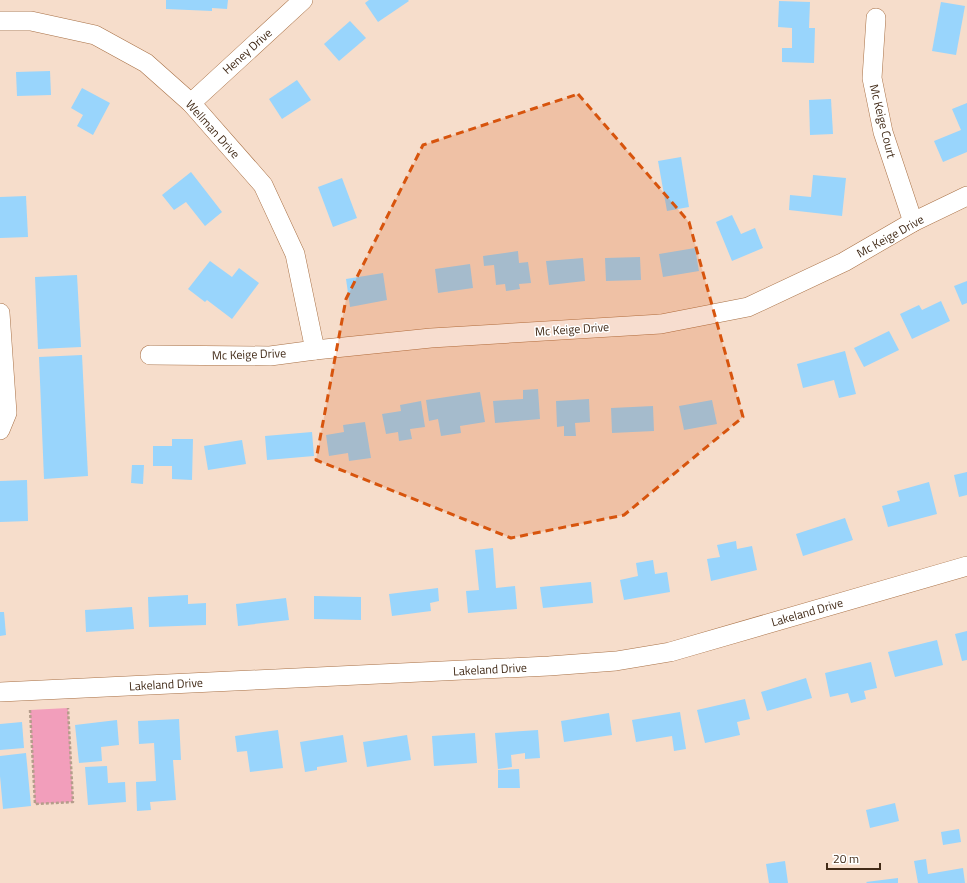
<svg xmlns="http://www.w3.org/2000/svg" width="967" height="883" viewBox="0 0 967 883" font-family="'Titillium Web',sans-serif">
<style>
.green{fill:#f29ebb}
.building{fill:#99d5fc}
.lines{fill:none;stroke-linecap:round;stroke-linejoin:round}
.minor-casing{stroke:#a87045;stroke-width:20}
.path{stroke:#b59d8b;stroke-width:2.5;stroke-dasharray:3 2;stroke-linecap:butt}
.minor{stroke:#fff;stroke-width:19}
.marked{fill:#d7540d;fill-opacity:0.2;stroke:#d7540d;stroke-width:3;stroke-dasharray:8 5;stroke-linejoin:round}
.labels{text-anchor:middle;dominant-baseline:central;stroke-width:3;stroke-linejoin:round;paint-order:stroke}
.street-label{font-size:12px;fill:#422b18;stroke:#fff}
</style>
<rect width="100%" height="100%" fill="#f6ddcb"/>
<!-- green -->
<polygon class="green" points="68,708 73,802 35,804 30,710"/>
<!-- building -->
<g class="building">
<polygon points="166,0 228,0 227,9 212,8 212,11 166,9"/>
<polygon points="369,0 408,0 409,1 378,22 365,3"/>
<polygon points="779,1 810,2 809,28 815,28 814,63 782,62 782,48 792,48 792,28 778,27"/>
<polygon points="941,2 965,6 956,55 932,51"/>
<polygon points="350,21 366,38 339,61 324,44"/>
<polygon points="50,71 51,95 17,96 16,72"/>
<polygon points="297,80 311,100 282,119 269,99"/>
<polygon points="82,88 110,103 93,135 77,126 83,115 71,108"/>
<polygon points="831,99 833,134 810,135 809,100"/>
<polygon points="967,103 967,152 943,162 934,141 961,130 952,109"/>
<polygon points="681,157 689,207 667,211 658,161"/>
<polygon points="191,172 222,212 205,226 186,202 174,210 162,195"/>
<polygon points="813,175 846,178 842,216 789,210 790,195 811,197"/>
<polygon points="342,178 357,218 333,227 318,187"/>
<polygon points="26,196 28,237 0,238 0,197"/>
<polygon points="732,215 741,234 755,228 763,248 732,261 716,222"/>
<polygon points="695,248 699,271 663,277 659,254"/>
<polygon points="518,251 519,263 528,262 531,283 519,284 520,289 506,291 505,284 496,285 494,265 484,266 483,256"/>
<polygon points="640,257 641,280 606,281 605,258"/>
<polygon points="583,258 585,281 549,285 546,261"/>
<polygon points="210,261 232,277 239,268 259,283 232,319 207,300 205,302 188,289"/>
<polygon points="470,264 473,288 438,293 435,269"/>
<polygon points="383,273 387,300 350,307 346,279"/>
<polygon points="77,275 81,347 38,349 35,277"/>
<polygon points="967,281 967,303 962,305 954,286"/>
<polygon points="941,301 950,321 912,339 900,314 919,305 922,310"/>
<polygon points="889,331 899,350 864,367 854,348"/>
<polygon points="845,351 856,394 839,398 834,380 803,388 797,364"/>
<polygon points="82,355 88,476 44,479 39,357"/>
<polygon points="538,389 540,419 495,423 493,401 523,399 523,390"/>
<polygon points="480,392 485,422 460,426 461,433 441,436 438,419 429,421 426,400"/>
<polygon points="589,399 590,422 575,423 576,436 564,436 564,426 557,427 556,401"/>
<polygon points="712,400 717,424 684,430 679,406"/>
<polygon points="421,401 425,427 410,429 412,439 399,441 398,432 386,434 382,414 401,411 400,405"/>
<polygon points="653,406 654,431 612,433 611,408"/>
<polygon points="365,422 371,458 349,461 348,453 329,456 326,435 344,432 343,425"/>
<polygon points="312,432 314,456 267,460 265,436"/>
<polygon points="172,439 193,439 192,480 172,479 172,466 153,466 153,446 172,446"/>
<polygon points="242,440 246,464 208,470 204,446"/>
<polygon points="132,465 144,465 143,484 131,483"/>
<polygon points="967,472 967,495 959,497 954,475"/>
<polygon points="27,480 28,521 0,522 0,481"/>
<polygon points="929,482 937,514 888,527 882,506 900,501 897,491"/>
<polygon points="845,518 853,540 803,556 796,534"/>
<polygon points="736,541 737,549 752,546 757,570 711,581 707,559 720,557 717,545"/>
<polygon points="493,548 496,588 515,586 517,609 468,613 466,591 479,590 475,550"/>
<polygon points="653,560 655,574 667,572 670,592 624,600 620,580 638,576 636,563"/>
<polygon points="591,582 593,603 543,608 540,587"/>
<polygon points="438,588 439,601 430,603 431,611 392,616 389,594"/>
<polygon points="188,595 188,604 206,603 206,625 149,627 148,597"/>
<polygon points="314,596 361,597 361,620 314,619"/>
<polygon points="286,598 289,620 238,626 236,604"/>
<polygon points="132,607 134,629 86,632 85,610"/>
<polygon points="0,612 4,612 6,635 0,636"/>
<polygon points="967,631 967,660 962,661 955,634"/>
<polygon points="937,640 943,665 895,677 888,652"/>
<polygon points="871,662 877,688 864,691 866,699 851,703 848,693 830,697 825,673"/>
<polygon points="806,678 812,698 767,711 761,692"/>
<polygon points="745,699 750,719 737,722 740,735 705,743 697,710"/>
<polygon points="680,712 686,749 674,751 672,736 636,742 632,720"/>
<polygon points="609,713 612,735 564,742 561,721"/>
<polygon points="179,719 181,760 173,760 176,800 150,802 151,810 137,811 136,782 156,781 154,743 139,744 138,721"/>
<polygon points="117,720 119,745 101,747 102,761 79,763 75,725"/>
<polygon points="22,722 24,748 0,750 0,724"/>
<polygon points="278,730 283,768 250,772 247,751 237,752 235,736"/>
<polygon points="538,730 540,758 525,759 525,753 511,755 512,767 498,769 495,733"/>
<polygon points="475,733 477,763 434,766 432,736"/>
<polygon points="343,735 347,762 317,767 317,770 305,772 300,742"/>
<polygon points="407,735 411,760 367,767 363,742"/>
<polygon points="26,753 31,806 3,809 0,776 0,756"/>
<polygon points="107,766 108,783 125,782 126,802 88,805 85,767"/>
<polygon points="519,769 520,788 498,788 498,770"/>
<polygon points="895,803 899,821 870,828 866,810"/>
<polygon points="959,829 961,842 943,845 941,832"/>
<polygon points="926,859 928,874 963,868 965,883 918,883 914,861"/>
<polygon points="785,861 788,883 769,883 766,864"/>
<polygon points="898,878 898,883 867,883 866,882"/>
</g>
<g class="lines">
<!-- minor casing -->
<g class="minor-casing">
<g id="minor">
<polyline points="876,18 872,78 883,132 913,222"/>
<polyline points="0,21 31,21 95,35 146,63 191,103 263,185 295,254 315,350"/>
<polyline points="191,103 303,0"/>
<polyline points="0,313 7,413 0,430"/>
<polyline points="150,355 270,356 315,350 431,338 661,324 748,307 844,262 913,222 967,196"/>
<polyline points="0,692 549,666 616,661 670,652 967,566"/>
</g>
</g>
<!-- path -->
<polyline class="path" points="30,710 35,804 73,802 68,708"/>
<!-- minor -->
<use href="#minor" class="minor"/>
</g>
<!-- marked area -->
<path class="marked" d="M578 94 689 222 743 417 624 515 511 538 316 460 346 299 423 145Z"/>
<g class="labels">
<!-- street labels -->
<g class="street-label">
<text transform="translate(247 51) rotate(-42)">Heney Drive</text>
<text transform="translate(883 121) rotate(76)">Mc Keige Court</text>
<text transform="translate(213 129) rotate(48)">Wellman Drive</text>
<text transform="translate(890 236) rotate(-29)">Mc Keige Drive</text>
<text transform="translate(572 329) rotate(-4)">Mc Keige Drive</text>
<text transform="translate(249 354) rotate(-2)">Mc Keige Drive</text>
<text transform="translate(807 612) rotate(-16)">Lakeland Drive</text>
<text transform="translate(490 669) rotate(-3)">Lakeland Drive</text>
<text transform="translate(166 684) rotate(-3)">Lakeland Drive</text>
</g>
</g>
<!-- scale -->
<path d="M827 863v6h53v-6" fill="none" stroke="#422b18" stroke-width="2"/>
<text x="833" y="863" font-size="12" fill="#422b18" stroke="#ffffff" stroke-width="3" paint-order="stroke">20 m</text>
</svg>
